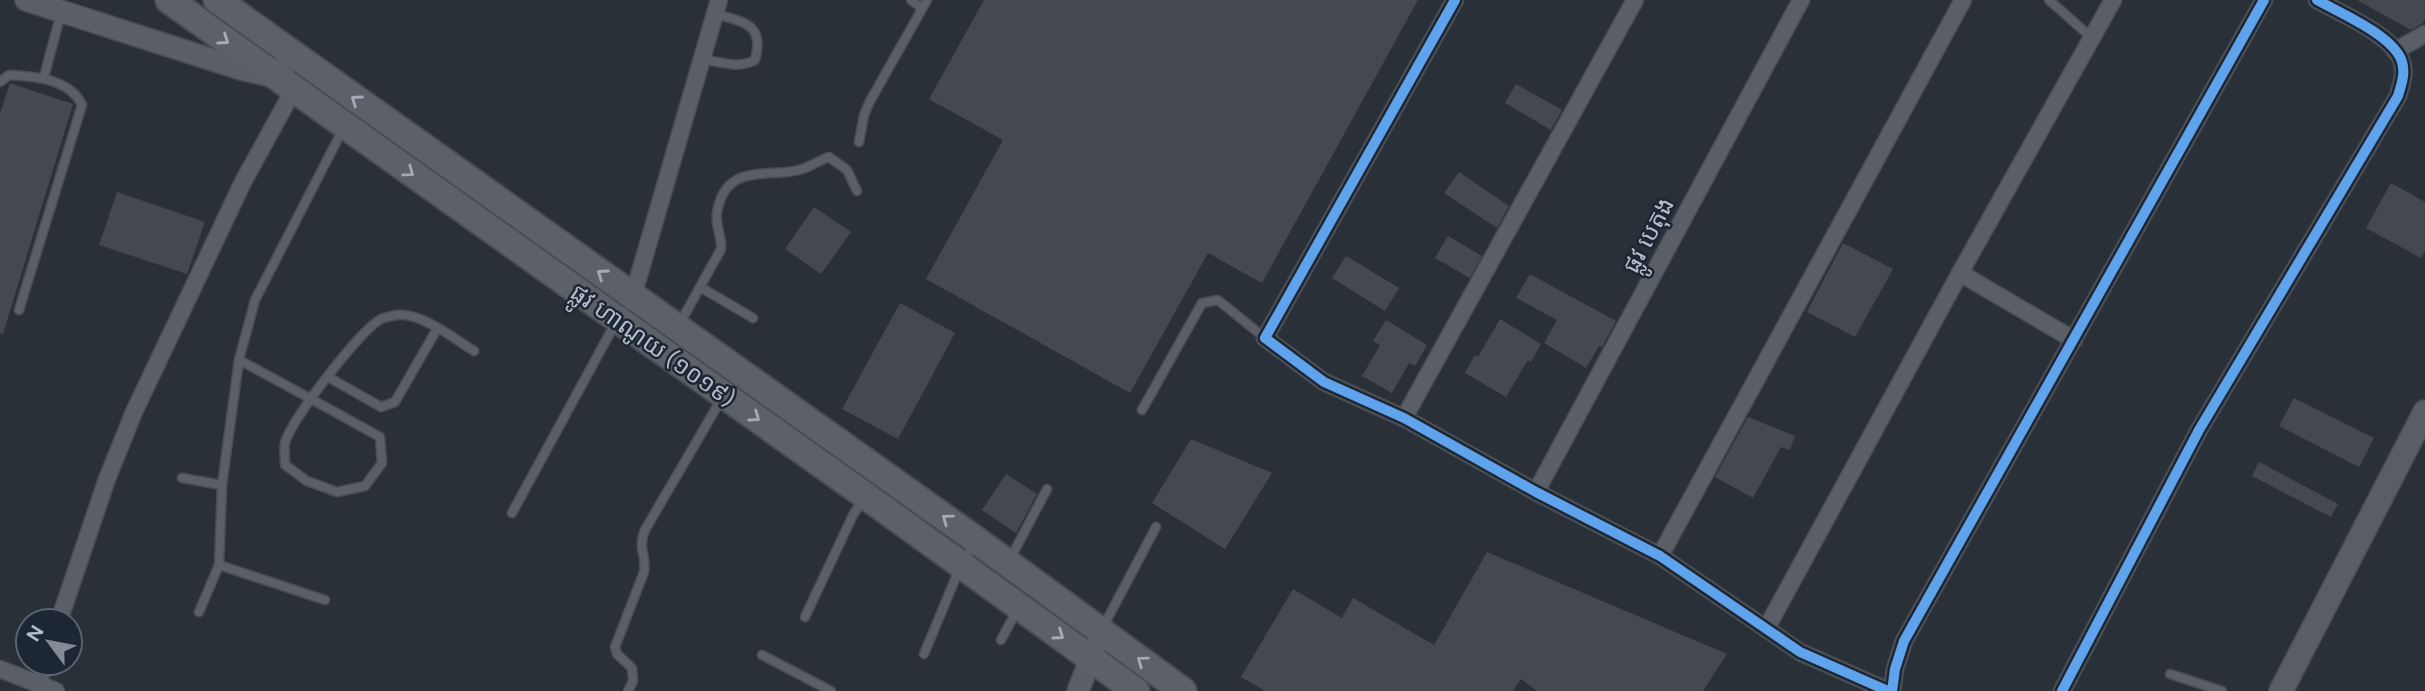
<svg xmlns="http://www.w3.org/2000/svg" width="2425" height="691" viewBox="0 0 2425 691" font-family="Figtree,'Noto Sans Khmer',sans-serif">
<style>
.building{fill:#444950}
.lines{fill:none;stroke-linecap:round;stroke-linejoin:round}
.service-casing{stroke:#484c53;stroke-width:11}
.minor-casing{stroke:#484c53;stroke-width:19}
.tertiary-casing{stroke:#484c53;stroke-width:24}
.secondary-casing{stroke:#484c53;stroke-width:26}
.primary-casing{stroke:#484c55;stroke-width:30}
.service{stroke:#5a5e66;stroke-width:8}
.minor{stroke:#5a5e66;stroke-width:16}
.tertiary{stroke:#5a5e66;stroke-width:21}
.secondary{stroke:#595d64;stroke-width:23}
.primary{stroke:#5c6168;stroke-width:26}
.cycleway-casing{stroke:#1d2633;stroke-width:15}
.cycleway{stroke:#60a3ed;stroke-width:10}
.oneway{stroke:#a2aab6}
.labels{text-anchor:middle;dominant-baseline:central;stroke-width:5;stroke-linejoin:round;paint-order:stroke}
.street-label{font-size:24px;fill:#b4bcc9;stroke:#1d2633}
</style>
<rect width="100%" height="100%" fill="#2a3038"/>
<!-- building -->
<g class="building">
<polygon points="984,0 1418,0 1262,283 1208,253 1130,393 926,279 1003,140 929,99"/>
<polygon points="2357,0 2425,0 2425,19 2422,24 2411,30"/>
<polygon points="10,83 73,104 3,334 0,334 0,114"/>
<polygon points="1516,84 1562,110 1551,130 1505,103"/>
<polygon points="1459,172 1509,206 1497,228 1444,193"/>
<polygon points="2391,183 2425,202 2425,251 2421,258 2366,228"/>
<polygon points="117,192 205,222 187,274 99,245"/>
<polygon points="814,207 851,232 821,274 785,249"/>
<polygon points="1448,236 1482,256 1470,278 1435,258"/>
<polygon points="1843,243 1893,269 1855,337 1807,312"/>
<polygon points="1346,256 1399,288 1385,311 1332,278"/>
<polygon points="1530,274 1616,321 1602,347 1599,346 1586,368 1544,343 1557,320 1516,298"/>
<polygon points="900,303 955,333 898,439 842,409"/>
<polygon points="1500,319 1541,344 1531,362 1528,360 1506,397 1465,373 1475,355 1478,357"/>
<polygon points="1386,320 1427,345 1415,366 1409,363 1392,393 1362,376 1380,345 1373,341"/>
<polygon points="2294,398 2374,438 2359,467 2279,426"/>
<polygon points="1748,417 1795,436 1790,450 1781,447 1753,498 1715,477"/>
<polygon points="1191,439 1272,473 1225,549 1152,503"/>
<polygon points="2259,462 2338,504 2331,517 2252,476"/>
<polygon points="1006,474 1037,494 1016,533 982,510"/>
<polygon points="1487,552 1727,654 1703,691 1537,691 1521,679 1513,691 1265,691 1241,677 1293,589 1342,618 1353,598 1434,645"/>
</g>
<g class="lines">
<!-- service casing -->
<g class="service-casing">
<g id="service">
<polyline points="911,0 922,8"/>
<polyline points="2049,0 2092,38"/>
<path d="M702 59C719 62 739 69 755 60 765 24 744 22 715 14"/>
<polyline points="44,77 61,13"/>
<path d="M0 82 9 75C34 76 70 79 82 105L19 310"/>
<polyline points="859,142 864,115 869,103 927,0"/>
<polyline points="700,287 753,318"/>
<path d="M679 325 721 249C722 236 715 226 717 212 726 163 764 178 799 170 809 168 819 160 829 157L847 170 857 191"/>
<path d="M239 360C286 385 333 411 380 437L382 463 365 486 337 492 307 481 285 465C285 458 284 450 285 443 290 421 360 330 381 319 385 317 392 316 397 315 420 312 455 339 474 351"/>
<polyline points="328,377 381,407 395,402 437,329"/>
<polyline points="1142,410 1202,303 1218,300 1265,338"/>
<polyline points="182,478 222,485"/>
<polyline points="512,513 616,322"/>
<polyline points="1009,561 1047,489"/>
<polyline points="219,565 325,600"/>
<polyline points="199,612 219,565 222,485 239,360 255,300 343,129"/>
<polyline points="805,617 853,515 864,498"/>
<polyline points="1102,629 1156,527"/>
<polyline points="1001,640 1017,610"/>
<polyline points="924,654 961,565 975,543"/>
<polyline points="762,655 831,691"/>
<polyline points="2170,674 2222,691"/>
<path d="M628 691 633 681 632 668 617 654 615 647 644 572C647 554 637 550 645 530L722 398"/>
</g>
</g>
<!-- minor casing -->
<g class="minor-casing">
<g id="minor">
<polyline points="1455,0 1265,338 1324,382 1404,418 1536,492 1660,556 1800,652 1888,691"/>
<polyline points="2395,51 2425,34"/>
<polyline points="1960,273 2074,340"/>
<polyline points="630,301 633,296 719,0"/>
<polyline points="1404,418 1635,0"/>
<polyline points="1536,492 1801,0"/>
<polyline points="1660,556 1963,0"/>
<polyline points="59,621 107,479 134,412 243,182 294,89"/>
<polyline points="1766,629 1960,273 2113,0"/>
<polyline points="0,669 56,691"/>
<polyline points="38,684 45,663"/>
<polyline points="1892,691 1895,669 1904,641 2264,0"/>
<path d="M2062 691 2199 430 2398 96C2402 83 2406 71 2401 59 2390 34 2340 13 2317 0"/>
</g>
</g>
<!-- tertiary casing -->
<g class="tertiary-casing">
<g id="tertiary">
<polyline points="26,0 241,69 276,77 292,54"/>
<polyline points="1078,691 1101,632"/>
</g>
</g>
<!-- secondary casing -->
<g class="secondary-casing">
<polyline id="secondary" points="2281,691 2425,412"/>
</g>
<!-- primary casing -->
<g class="primary-casing">
<g id="primary">
<polyline points="169,0 866,496 1136,691"/>
<polyline points="217,0 976,540 1183,691"/>
</g>
</g>
<!-- service -->
<use href="#service" class="service"/>
<!-- minor -->
<use href="#minor" class="minor"/>
<!-- tertiary -->
<use href="#tertiary" class="tertiary"/>
<!-- secondary -->
<use href="#secondary" class="secondary"/>
<!-- primary -->
<use href="#primary" class="primary"/>
<!-- cycleway casing -->
<g class="cycleway-casing">
<g id="cycleway">
<polyline points="1455,0 1265,338 1324,382 1404,418 1536,492 1660,556 1800,652 1888,691"/>
<polyline points="1892,691 1895,669 1904,641 2264,0"/>
<path d="M2062 691 2199 430 2398 96C2402 83 2406 71 2401 59 2390 34 2340 13 2317 0"/>
</g>
</g>
<!-- cycleway -->
<use href="#cycleway" class="cycleway"/>
</g>
<!-- one-way arrows -->
<defs><path id="oneway-chevron" d="M-2-3.5L2.5 0L-2 3.5" fill="none" stroke-width="1.6" stroke-linecap="round" stroke-linejoin="round" transform="scale(1.75)"/></defs>
<g class="oneway">
<use href="#oneway-chevron" transform="translate(224 40) rotate(35)"/>
<use href="#oneway-chevron" transform="translate(356 100) rotate(-145)"/>
<use href="#oneway-chevron" transform="translate(409 172) rotate(36)"/>
<use href="#oneway-chevron" transform="translate(602 274) rotate(-145)"/>
<use href="#oneway-chevron" transform="translate(755 417) rotate(35)"/>
<use href="#oneway-chevron" transform="translate(947 519) rotate(-144)"/>
<use href="#oneway-chevron" transform="translate(1059 635) rotate(35)"/>
<use href="#oneway-chevron" transform="translate(1142 661) rotate(-144)"/>
</g>
<g class="labels">
<!-- street labels -->
<g class="street-label">
<text transform="translate(1648 235) rotate(-62)">ផ្លូវ បេតុង</text>
<text transform="translate(653 345) rotate(35)">ផ្លូវ ហាណូយ (១០១៩)</text>
</g>
</g>
<!-- north arrow -->
<g transform="translate(49 642) rotate(302)"><circle r="33" fill="#1d2633" stroke="#59626f" stroke-width="2"/>
<path d="M0-5L12 26L0 18L-12 26Z" fill="#848b96"/>
<text y="-10" font-size="19" font-weight="bold" text-anchor="middle" fill="#b4bcc9">N</text>
</g>
</svg>
